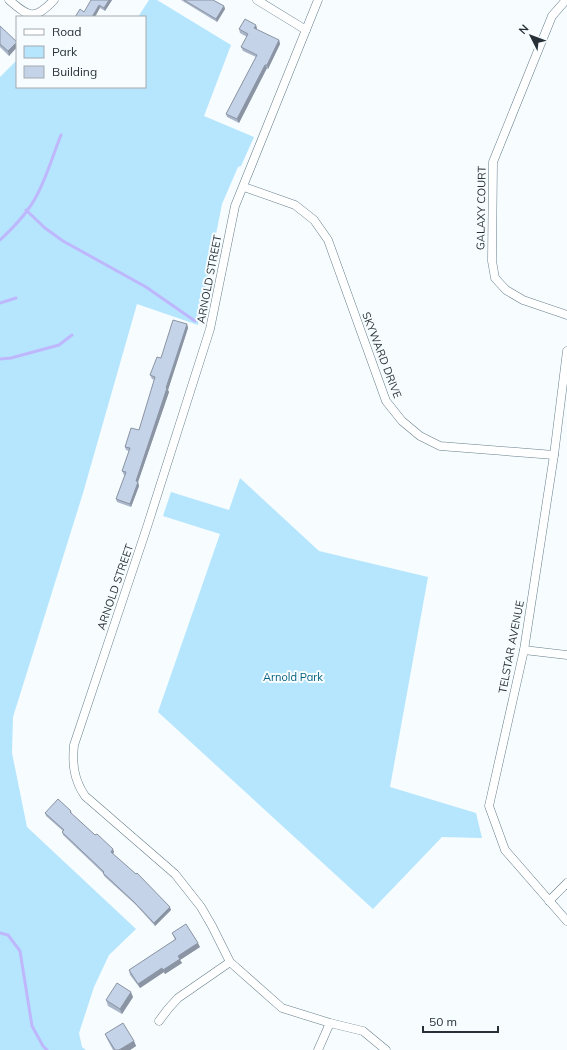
<svg xmlns="http://www.w3.org/2000/svg" width="567" height="1050" viewBox="0 0 567 1050" font-family="Mulish,sans-serif">
<style>
.green{fill:#b5e6fe}
.lines{fill:none;stroke-linecap:round;stroke-linejoin:round}
.stream{stroke:#bfb7fc;stroke-width:3}
.street-casing{stroke:#667f8b;stroke-width:9}
.street{stroke:#fff;stroke-width:8}
.wall{fill:#a9b5c8}
.shaded-wall{fill:#8a94a3}
.building{fill:#c5d3e9;stroke:#8a94a3}
.labels{text-anchor:middle;dominant-baseline:central;stroke-width:4;stroke-linejoin:round;paint-order:stroke}
.street-label{font-size:11px;fill:#263036;stroke:#f7fcff}
.park-label{font-size:11px;fill:#005f7f;stroke:#f7fcff}
</style>
<rect width="100%" height="100%" fill="#f7fcff"/>
<!-- green -->
<g class="green">
<polygon points="149,0 157,0 231,45 204,116 254,137 241,166 238,167 222,204 198,325 137,304 83,493 13,717 12,753 27,827 136,929 109,955 94,987 79,1033 82,1047 86,1050 0,1050 0,77 17,60 17,87 145,87 145,17 138,17"/>
<polygon points="240,478 319,551 428,577 390,787 476,813 482,838 442,837 373,909 158,712 220,534 163,516 171,492 229,510"/>
</g>
<g class="lines">
<!-- stream -->
<g class="stream">
<polyline points="26,210 45,228 63,241 146,287 195,321"/>
<path d="M0 240C13 228 29 211 37 195 47 176 53 155 61 135"/>
<polyline points="0,303 16,298"/>
<polyline points="0,359 11,358 59,345 72,335"/>
<polyline points="0,933 8,935 20,951 32,1026 43,1046 47,1050"/>
</g>
<!-- street casing -->
<g class="street-casing">
<g id="street">
<path d="M9 0C29 17 34 21 54 0"/>
<polyline points="257,0 306,30"/>
<path d="M318 0 235 206 210 329 147 527 74 745C72 764 74 780 85 796L175 874 201 907 212 926 230 962 282 1008 330 1023 363 1031 386 1050"/>
<polyline points="566,0 552,16 493,162 492,261 495,278 506,290 523,300 567,315"/>
<polyline points="244,187 295,205 314,220 328,240 386,401 402,421 420,436 440,446 554,455"/>
<polyline points="567,351 554,455 524,650 489,806 505,850 567,921"/>
<polyline points="524,650 567,655"/>
<polyline points="549,901 567,883"/>
<polyline points="159,1021 168,1009 178,998 230,962"/>
<polyline points="318,1050 330,1023"/>
</g>
</g>
<!-- street -->
<use href="#street" class="street"/>
</g>
<!-- wall -->
<g class="wall">
<polygon points="112,0 105,11 100,8 84,12"/>
<polygon points="181,0 213,0 224,6 225,9 217,22"/>
<polygon points="0,26 17,43 17,47 9,56 0,47"/>
<polygon points="257,28 256,30 279,40 280,44 268,69 267,68 239,123 227,117 226,114 256,57 243,51 241,47 247,37 240,33 239,29"/>
<polygon points="187,324 188,328 168,390 169,392 138,482 139,486 131,507 117,502 116,499 125,475 124,475 122,471 129,451 126,450 125,447 139,430 155,380 152,379 150,375 161,358"/>
<polygon points="71,811 72,814 114,852 113,854 171,910 155,926 136,905 104,876 103,873 63,835 62,832 63,831 46,816 45,813"/>
<polygon points="172,933 200,947 180,960 182,963 165,974 164,972 140,988 130,975 129,970 175,940"/>
<polygon points="133,997 122,1014 108,1006 106,1000"/>
<polygon points="105,1034 134,1041 136,1046 130,1050 113,1050 107,1039"/>
</g>
<!-- shaded-wall -->
<g class="shaded-wall">
<polygon points="109,0 112,0 105,11 104,8"/>
<polygon points="99,5 100,8 95,17 92,17"/>
<polygon points="224,6 225,9 217,22 216,19"/>
<polygon points="256,25 257,28 255,32 254,28"/>
<polygon points="279,40 280,44 268,69 267,65"/>
<polygon points="17,43 17,47 9,56 8,51 17,42"/>
<polygon points="265,65 267,68 239,123 237,119"/>
<polygon points="187,324 188,328 168,390 169,392 138,482 139,486 131,507 130,504 136,481"/>
<polygon points="113,849 114,852 112,855 111,852"/>
<polygon points="170,907 171,910 155,926 154,923"/>
<polygon points="198,943 200,947 180,960 182,963 165,974 163,970 178,956"/>
<polygon points="162,968 164,972 140,988 138,984"/>
<polygon points="131,992 133,997 122,1014 120,1009"/>
<polygon points="134,1041 136,1046 130,1050 119,1050"/>
</g>
<!-- building -->
<g class="building">
<polygon points="91,0 109,0 104,8 99,5 92,17 75,17 80,9 84,12"/>
<polygon points="184,0 213,0 224,6 216,19"/>
<polygon points="245,19 256,25 254,28 279,40 267,65 265,65 237,119 226,114 257,55 241,47 248,34 239,29"/>
<polygon points="0,26 17,42 8,51 0,44"/>
<polygon points="173,320 187,324 166,388 167,388 136,481 138,482 130,504 116,499 126,472 122,471 130,448 125,447 131,428 139,430 155,377 150,375 157,357 161,358"/>
<polygon points="58,799 71,811 70,812 95,835 97,834 113,849 111,852 136,874 137,873 170,907 154,923 134,902 103,873 104,872 62,832 64,830 45,813"/>
<polygon points="186,924 198,943 178,956 180,959 163,970 162,968 138,984 129,970 176,939 172,933"/>
<polygon points="117,983 131,992 120,1009 106,1000"/>
<polygon points="123,1023 134,1041 119,1050 115,1050 105,1034"/>
</g>
<g class="labels">
<!-- street labels -->
<g class="street-label">
<text transform="translate(481 208) rotate(-89)">GALAXY COURT</text>
<text transform="translate(209 279) rotate(-79)">ARNOLD STREET</text>
<text transform="translate(382 355) rotate(69)">SKYWARD DRIVE</text>
<text transform="translate(115 587) rotate(-71)">ARNOLD STREET</text>
<text transform="translate(511 647) rotate(-79)">TELSTAR AVENUE</text>
</g>
<!-- park labels -->
<g class="park-label">
<text x="293" y="677">Arnold Park</text>
</g>
</g>
<!-- legend -->
<rect x="16" y="16" width="130" height="72" fill="#f7fcff" stroke="#a3aaaf"/>
<rect x="24" y="29" width="20" height="6" fill="#ffffff" stroke="#a3aaaf"/>
<text x="52" y="36" font-size="12" fill="#263036">Road</text>
<rect x="24" y="46" width="20" height="12" fill="#b5e6fe" stroke="#a3aaaf"/>
<text x="52" y="56" font-size="12" fill="#263036">Park</text>
<rect x="24" y="66" width="20" height="12" fill="#c5d3e9" stroke="#a3aaaf"/>
<text x="52" y="76" font-size="12" fill="#263036">Building</text>
<!-- north arrow -->
<g transform="translate(531 36) rotate(312)" stroke="#f7fcff" stroke-width="3" paint-order="stroke">
<path d="M0-3L7 15L0 10L-7 15Z" fill="#263036"/>
<text y="-6" font-size="11" font-weight="bold" text-anchor="middle" fill="#263036">N</text>
</g>
<!-- scale -->
<path d="M423 1026v6h75v-6" fill="none" stroke="#263036" stroke-width="2"/>
<text x="429" y="1026" font-size="12" fill="#263036" stroke="#f7fcff" stroke-width="3" paint-order="stroke">50 m</text>
</svg>
